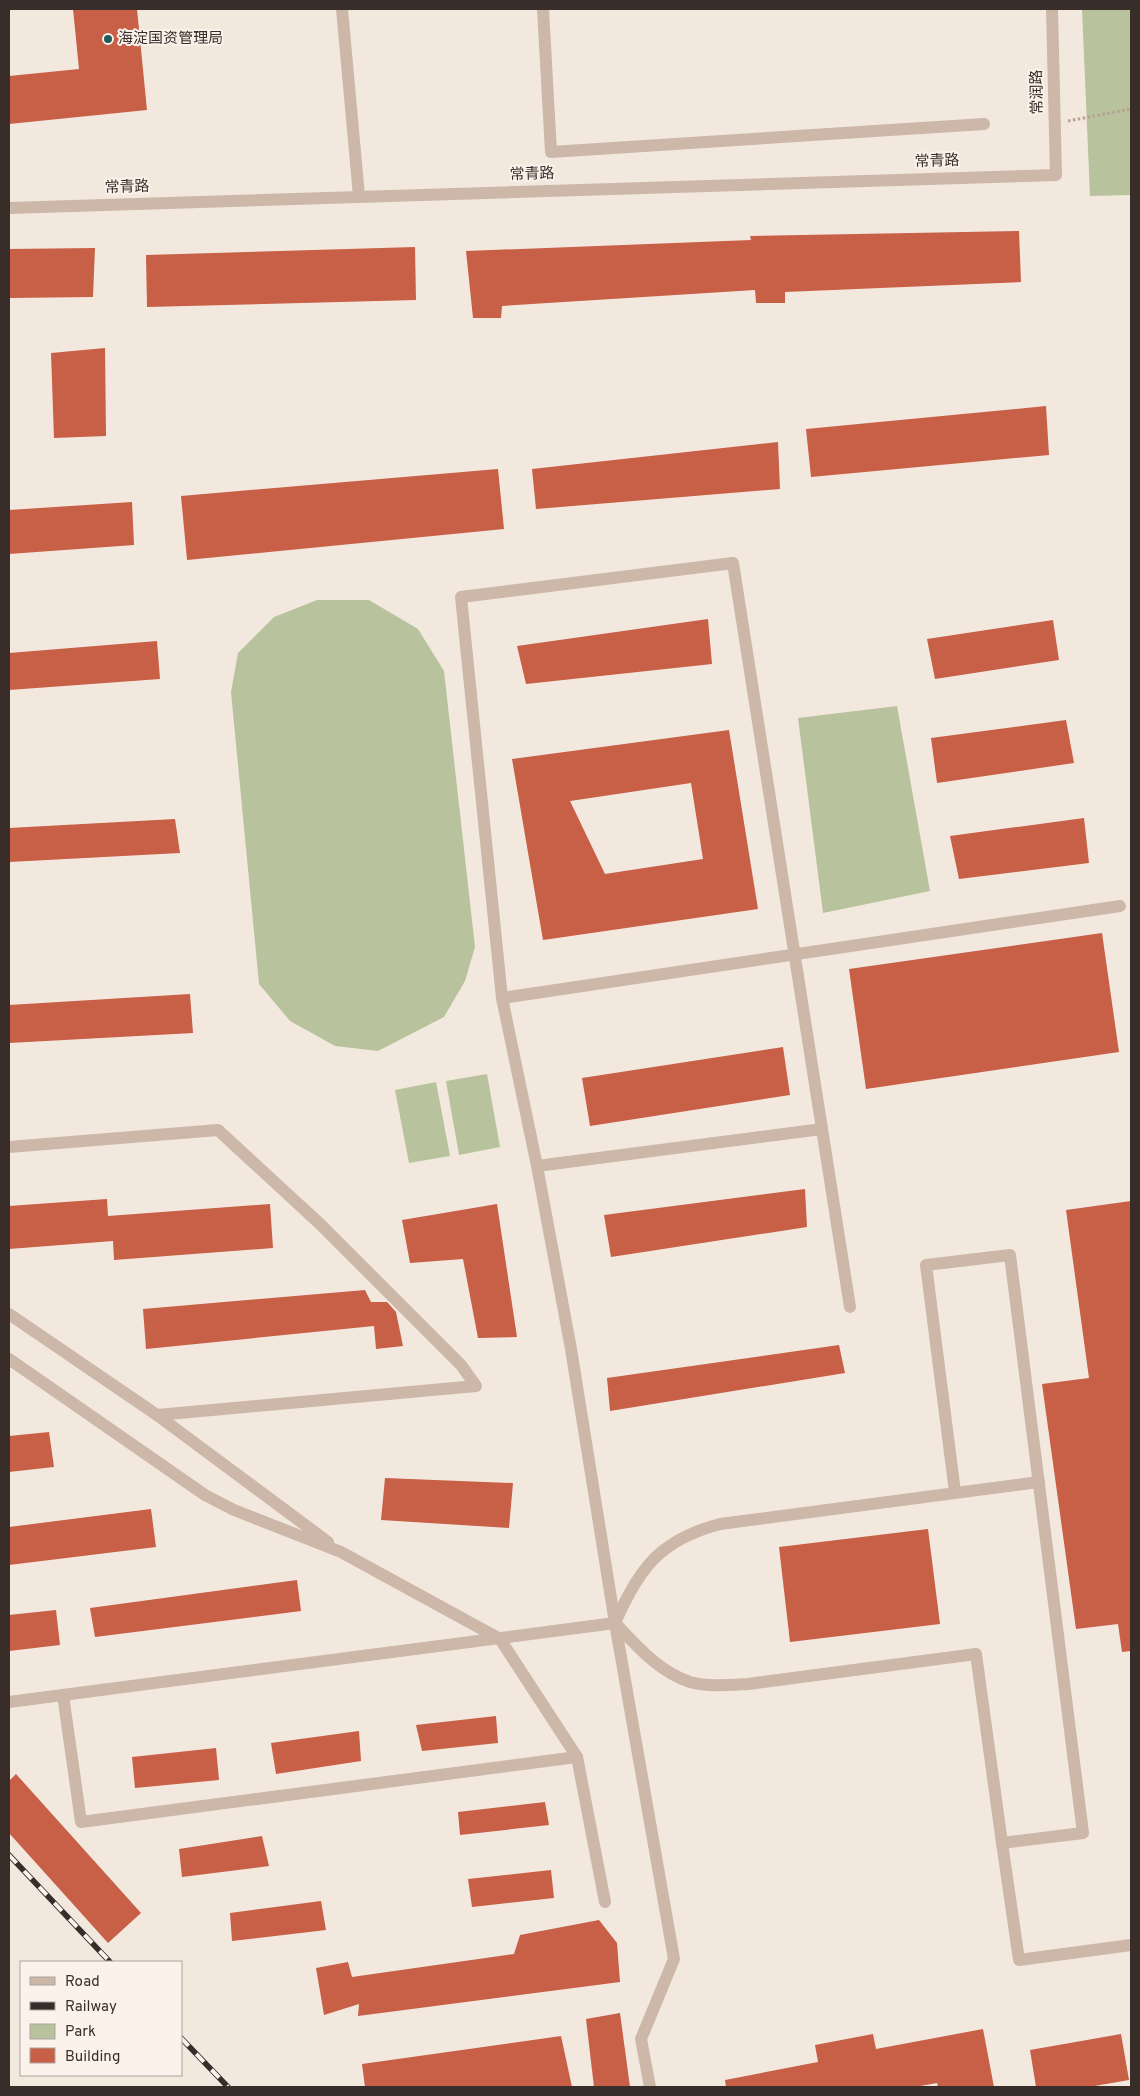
<svg xmlns="http://www.w3.org/2000/svg" width="1140" height="2096" viewBox="0 0 1140 2096" font-family="Overpass,'Noto Sans SC',sans-serif">
<style>
.green{fill:#b8c39d}
.building{fill:#c85f47;fill-rule:evenodd}
.lines{fill:none;stroke-linecap:round;stroke-linejoin:round}
.path{stroke:#b8a193;stroke-width:3;stroke-dasharray:2.5 2.5;stroke-linecap:butt}
.minor{stroke:#ccb7a9;stroke-width:12}
.rail-casing{stroke:#392d29;stroke-width:5.5}
.rail{stroke:#faf2eb;stroke-width:4;stroke-dasharray:11;stroke-linecap:butt}
.poi-dot{fill:#1d5b5c;stroke:#faf2eb;stroke-width:2}
.labels{text-anchor:middle;dominant-baseline:central;stroke-width:4;stroke-linejoin:round;paint-order:stroke}
.poi-label{font-size:15px;fill:#392d29;stroke:#faf2eb;text-anchor:start}
.street-label{font-size:15px;fill:#392d29;stroke:#faf2eb}
</style>
<rect width="100%" height="100%" fill="#f3e8de"/>
<!-- green -->
<g class="green">
<polygon points="1082,9 1131,9 1131,195 1090,196"/>
<polygon points="317,600 369,600 418,629 444,671 475,947 465,981 444,1017 378,1051 335,1046 290,1021 259,984 231,692 238,653 274,617"/>
<polygon points="897,706 930,891 823,913 798,718"/>
<polygon points="487,1074 500,1147 459,1155 446,1081"/>
<polygon points="436,1082 450,1156 409,1163 395,1090"/>
</g>
<!-- building -->
<g class="building">
<polygon points="73,9 137,9 147,110 9,124 9,76 79,69"/>
<polygon points="1019,231 1021,282 785,292 785,303 756,303 755,290 502,306 501,318 473,318 466,251 751,240 750,236"/>
<polygon points="415,247 416,300 147,307 146,255"/>
<polygon points="95,248 93,297 9,298 9,249"/>
<polygon points="105,348 106,436 54,438 51,353"/>
<polygon points="1046,406 1049,455 811,477 806,429"/>
<polygon points="778,442 780,489 536,509 532,469"/>
<polygon points="498,469 504,529 187,560 181,496"/>
<polygon points="132,502 134,545 9,554 9,510"/>
<polygon points="708,619 712,664 526,684 517,646"/>
<polygon points="1053,620 1059,660 935,679 927,639"/>
<polygon points="157,641 160,679 9,690 9,653"/>
<polygon points="1066,720 1074,763 937,783 931,738"/>
<path d="M729 730 758 909 543 940 512 759ZM691 783 703 859 605 874 570 801Z"/>
<polygon points="1084,818 1089,863 959,879 950,836"/>
<polygon points="175,819 180,853 9,862 9,828"/>
<polygon points="1102,933 1119,1052 866,1089 849,969"/>
<polygon points="190,994 193,1033 9,1043 9,1005"/>
<polygon points="783,1047 790,1095 590,1126 582,1078"/>
<polygon points="805,1189 807,1227 611,1257 604,1215"/>
<polygon points="107,1199 108,1216 270,1204 273,1248 114,1260 113,1241 9,1249 9,1206"/>
<polygon points="1131,1201 1131,1651 1122,1652 1118,1624 1076,1629 1042,1384 1089,1378 1066,1210"/>
<polygon points="497,1204 517,1337 478,1338 463,1259 410,1263 402,1220"/>
<polygon points="365,1290 371,1302 387,1302 396,1312 403,1346 376,1349 374,1326 146,1349 143,1309"/>
<polygon points="839,1345 845,1373 610,1411 607,1378"/>
<polygon points="49,1432 54,1467 9,1472 9,1436"/>
<polygon points="385,1478 513,1483 509,1528 381,1520"/>
<polygon points="151,1509 156,1547 9,1565 9,1527"/>
<polygon points="928,1529 940,1624 790,1642 779,1547"/>
<polygon points="297,1580 301,1611 95,1637 90,1608"/>
<polygon points="56,1610 60,1645 9,1651 9,1615"/>
<polygon points="496,1716 498,1743 422,1751 416,1725"/>
<polygon points="359,1731 361,1761 276,1774 271,1743"/>
<polygon points="216,1748 219,1780 135,1788 132,1757"/>
<polygon points="16,1774 141,1913 108,1943 9,1833 9,1781"/>
<polygon points="545,1802 549,1825 460,1835 458,1812"/>
<polygon points="262,1836 269,1866 182,1877 179,1849"/>
<polygon points="551,1870 554,1898 472,1907 468,1879"/>
<polygon points="321,1901 326,1930 232,1941 230,1913"/>
<polygon points="599,1920 617,1943 620,1982 358,2016 359,2004 324,2015 316,1968 348,1962 352,1977 514,1954 520,1935"/>
<polygon points="620,2013 630,2087 594,2087 586,2019"/>
<polygon points="983,2029 994,2087 938,2087 937,2083 915,2087 726,2087 725,2080 818,2062 815,2045 873,2034 876,2049"/>
<polygon points="1121,2034 1129,2080 1089,2087 1036,2087 1030,2050"/>
<polygon points="561,2036 572,2087 365,2087 362,2064"/>
</g>
<g class="lines">
<!-- path -->
<polyline class="path" points="1068,121 1131,109"/>
<!-- minor -->
<g class="minor">
<polyline points="342,9 359,196"/>
<polyline points="543,9 551,152 984,124"/>
<polyline points="9,208 1056,175 1052,9"/>
<polyline points="502,998 1120,906"/>
<polyline points="9,1147 218,1130 320,1224 461,1365 476,1386 157,1415 328,1542"/>
<polyline points="537,1166 822,1129"/>
<polyline points="9,1314 157,1415"/>
<polyline points="9,1359 205,1495 234,1510 341,1552 500,1639 577,1757 81,1822 63,1695"/>
<path d="M615 1623C637 1646 659 1672 690 1682 708 1687 730 1685 748 1684L976 1654 1002 1843 1083 1833 1010 1255 926 1265 955 1492"/>
<path d="M615 1623C639 1568 660 1540 720 1524L1039 1482"/>
<polyline points="9,1702 615,1623"/>
<polyline points="577,1757 605,1902"/>
<polyline points="1002,1843 1019,1960 1131,1945"/>
<polyline points="650,2087 641,2039 674,1959 615,1623 571,1349 537,1166 502,998 461,597 733,563 850,1307"/>
</g>
<!-- rail casing -->
<g class="rail-casing">
<g id="rail">
<polyline points="9,1855 110,1962"/>
<polyline points="181,2038 228,2087"/>
</g>
</g>
<!-- rail -->
<use href="#rail" class="rail"/>
</g>
<!-- markers -->
<circle class="poi-dot" cx="108" cy="39" r="5"/>
<g class="labels">
<!-- poi labels -->
<g class="poi-label">
<text x="118" y="39">海淀国资管理局</text>
</g>
<!-- street labels -->
<g class="street-label">
<text transform="translate(1038 92) rotate(-91)">常润路</text>
<text transform="translate(937 162) rotate(-2)">常青路</text>
<text transform="translate(532 175) rotate(-2)">常青路</text>
<text transform="translate(127 188) rotate(-2)">常青路</text>
</g>
</g>
<!-- border -->
<rect width="1140" height="2096" fill="none" stroke="#392d29" stroke-width="20"/>
<!-- legend -->
<rect x="20" y="1961" width="162" height="115" fill="#faf2eb" stroke="#ada39d"/>
<rect x="30" y="1977" width="25" height="8" fill="#ccb7a9" stroke="#ada39d"/>
<text x="65" y="1986" font-size="15" fill="#392d29">Road</text>
<rect x="30" y="2002" width="25" height="8" fill="#392d29" stroke="#ada39d"/>
<text x="65" y="2011" font-size="15" fill="#392d29">Railway</text>
<rect x="30" y="2024" width="25" height="15" fill="#b8c39d" stroke="#ada39d"/>
<text x="65" y="2036" font-size="15" fill="#392d29">Park</text>
<rect x="30" y="2048" width="25" height="15" fill="#c85f47" stroke="#ada39d"/>
<text x="65" y="2061" font-size="15" fill="#392d29">Building</text>
</svg>
